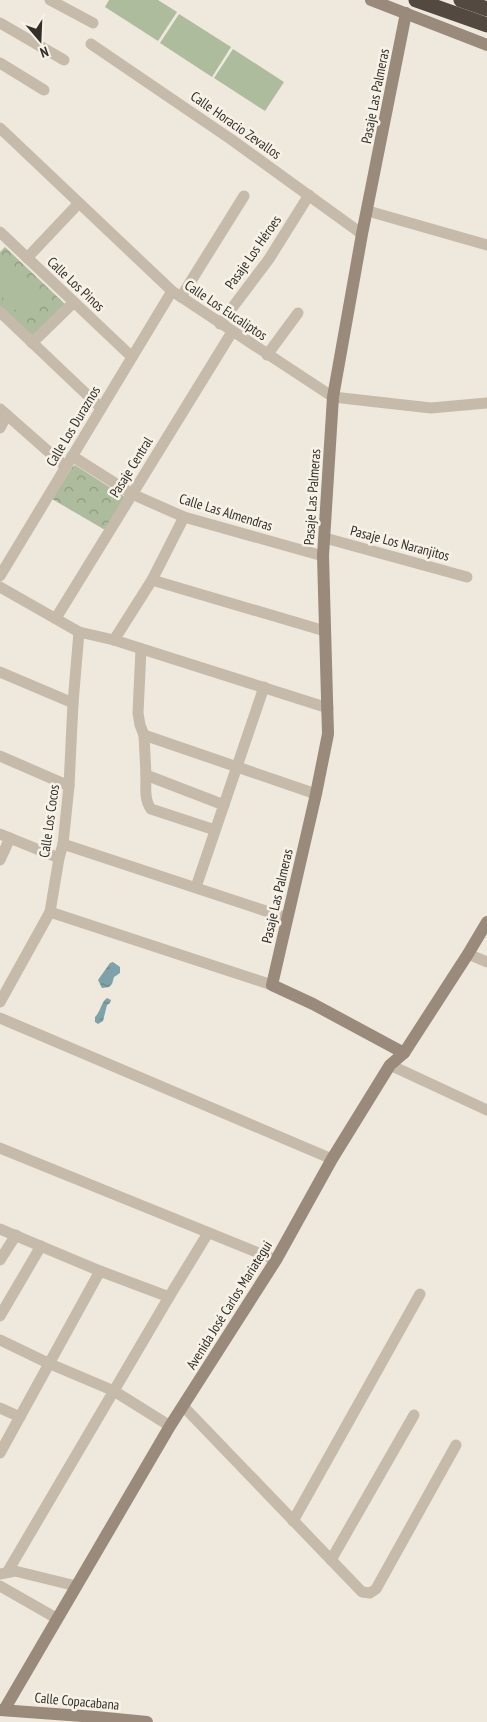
<svg xmlns="http://www.w3.org/2000/svg" width="487" height="1722" viewBox="0 0 487 1722" font-family="'PT Sans Narrow',sans-serif">
<style>
.park{fill:url(#park-crowns)}
.pitch{fill:#aebc9e}
.water{fill:url(#water-ripples)}
.lines{fill:none;stroke-linecap:round;stroke-linejoin:round}
.street{stroke:#c6baaa;stroke-width:11}
.secondary{stroke:#998a7c;stroke-width:12}
.highway{stroke:#544941;stroke-width:15}
.labels{text-anchor:middle;dominant-baseline:central;stroke-width:5;stroke-linejoin:round;paint-order:stroke}
.street-label{font-size:14px;fill:#342e29;stroke:#f7f2e8}
</style>
<defs>
<pattern id="park-crowns" width="20" height="18" patternUnits="userSpaceOnUse" patternTransform="scale(1.25)"><rect width="20" height="18" fill="#aebc9e"/><path d="M2 6a3 3 0 1 1 6 0M12 15a3 3 0 1 1 6 0" fill="none" stroke="#8e9981"/></pattern>
<pattern id="water-ripples" width="26" height="14" patternUnits="userSpaceOnUse" patternTransform="scale(1.25)"><rect width="26" height="14" fill="#7fa1a9"/><path d="M2 4q2-2 4 0t4 0M15 11q2-2 4 0t4 0" fill="none" stroke="#69848a"/></pattern>
</defs>
<rect width="100%" height="100%" fill="#efe9dd"/>
<!-- park -->
<g class="park">
<polygon points="5,247 66,305 33,339 0,307 0,252"/>
<polygon points="75,465 125,497 105,530 52,499 73,466"/>
</g>
<!-- pitch -->
<g class="pitch">
<polygon points="109,0 158,0 177,12 158,41 105,7"/>
<polygon points="179,14 231,47 212,77 160,43"/>
<polygon points="233,49 284,82 265,111 214,78"/>
<polygon points="10,264 43,296 23,317 0,295 0,275"/>
</g>
<!-- water -->
<g class="water">
<polygon points="113,962 120,967 120,973 114,977 112,984 109,987 102,988 98,980 110,963"/>
<path d="M107 998 111 1000 110 1003 107 1005 103 1021 98 1024 95 1022V1017C101 1011 101 1002 107 998Z"/>
</g>
<g class="lines">
<!-- street -->
<g class="street">
<polyline points="50,0 93,23"/>
<polyline points="0,23 64,60"/>
<polyline points="91,44 232,140 362,234"/>
<polyline points="0,63 44,90"/>
<polyline points="0,128 172,291 333,397 431,408 487,403"/>
<polyline points="368,211 487,245"/>
<polyline points="0,232 132,357"/>
<polyline points="27,258 79,203"/>
<polyline points="181,297 244,196"/>
<polyline points="0,312 101,408"/>
<polyline points="220,324 269,259 309,195"/>
<polyline points="32,343 74,302"/>
<polyline points="267,355 298,313"/>
<polyline points="0,409 66,467"/>
<polyline points="0,428 7,415"/>
<polyline points="72,456 132,494 184,517 323,556"/>
<polyline points="325,538 467,577"/>
<polyline points="0,576 172,291"/>
<polyline points="152,580 325,631"/>
<polyline points="0,587 79,632 114,640 328,708"/>
<polyline points="56,618 232,332"/>
<polyline points="114,640 152,580 184,517"/>
<polyline points="141,649 138,713 140,725 144,735 146,775 224,805"/>
<polyline points="0,672 73,703"/>
<polyline points="144,735 316,794"/>
<polyline points="0,756 69,786"/>
<path d="M146 775C146 786 144 800 151 809L215 830"/>
<polyline points="0,834 59,858"/>
<polyline points="63,844 287,918"/>
<polyline points="0,860 10,838"/>
<polyline points="196,887 264,687"/>
<polyline points="50,912 272,985"/>
<polyline points="468,954 487,962"/>
<polyline points="0,1002 50,912 59,858 63,844 69,786 73,703 79,632"/>
<polyline points="0,1018 332,1159"/>
<polyline points="390,1065 487,1110"/>
<polyline points="0,1148 276,1260"/>
<polyline points="0,1229 100,1271 169,1297"/>
<polyline points="0,1260 16,1235"/>
<polyline points="0,1316 41,1246"/>
<polyline points="0,1340 48,1363 114,1391 170,1426"/>
<polyline points="183,1406 362,1592 370,1593 376,1589 456,1445"/>
<polyline points="0,1408 20,1417"/>
<polyline points="0,1453 100,1271"/>
<polyline points="293,1521 420,1294"/>
<polyline points="331,1560 414,1415"/>
<polyline points="8,1571 169,1297 208,1233"/>
<polyline points="0,1574 15,1571 76,1586"/>
<polyline points="0,1586 56,1618"/>
</g>
<!-- secondary -->
<g class="secondary">
<polyline points="371,0 487,45"/>
<polyline points="404,1053 313,1004 272,985 316,794 328,734 323,556 333,397 362,234 406,13"/>
<polyline points="0,1710 96,1717 147,1722"/>
<polyline points="4,1710 170,1426 276,1260 332,1159 390,1065 404,1053 468,954 487,922"/>
</g>
<!-- highway -->
<g class="highway">
<polyline points="416,0 487,25"/>
<polyline points="461,0 487,9"/>
</g>
</g>
<g class="labels">
<!-- street labels -->
<g class="street-label">
<text transform="translate(375 96) rotate(-79)">Pasaje Las Palmeras</text>
<text transform="translate(236 125) rotate(35)">Calle Horacio Zevallos</text>
<text transform="translate(253 252) rotate(-55)">Pasaje Los Héroes</text>
<text transform="translate(76 284) rotate(43)">Calle Los Pinos</text>
<text transform="translate(226 310) rotate(34)">Calle Los Eucaliptos</text>
<text transform="translate(73 426) rotate(-59)">Calle Los Duraznos</text>
<text transform="translate(131 467) rotate(-58)">Pasaje Central</text>
<text transform="translate(312 497) rotate(-86)">Pasaje Las Palmeras</text>
<text transform="translate(226 512) rotate(17)">Calle Las Almendras</text>
<text transform="translate(400 543) rotate(15)">Pasaje Los Naranjitos</text>
<text transform="translate(49 821) rotate(-82)">Calle Los Cocos</text>
<text transform="translate(277 896) rotate(-77)">Pasaje Las Palmeras</text>
<text transform="translate(229 1305) rotate(-58)">Avenida José Carlos Mariategui</text>
<text transform="translate(77 1701) rotate(5)">Calle Copacabana</text>
</g>
</g>
<!-- north arrow -->
<g transform="translate(40 40) rotate(161)" stroke="#f7f2e8" stroke-width="4" paint-order="stroke">
<path d="M0-4L9 19L0 12L-9 19Z" fill="#342e29"/>
<text y="-8" font-size="14" font-weight="bold" text-anchor="middle" fill="#342e29">N</text>
</g>
</svg>
